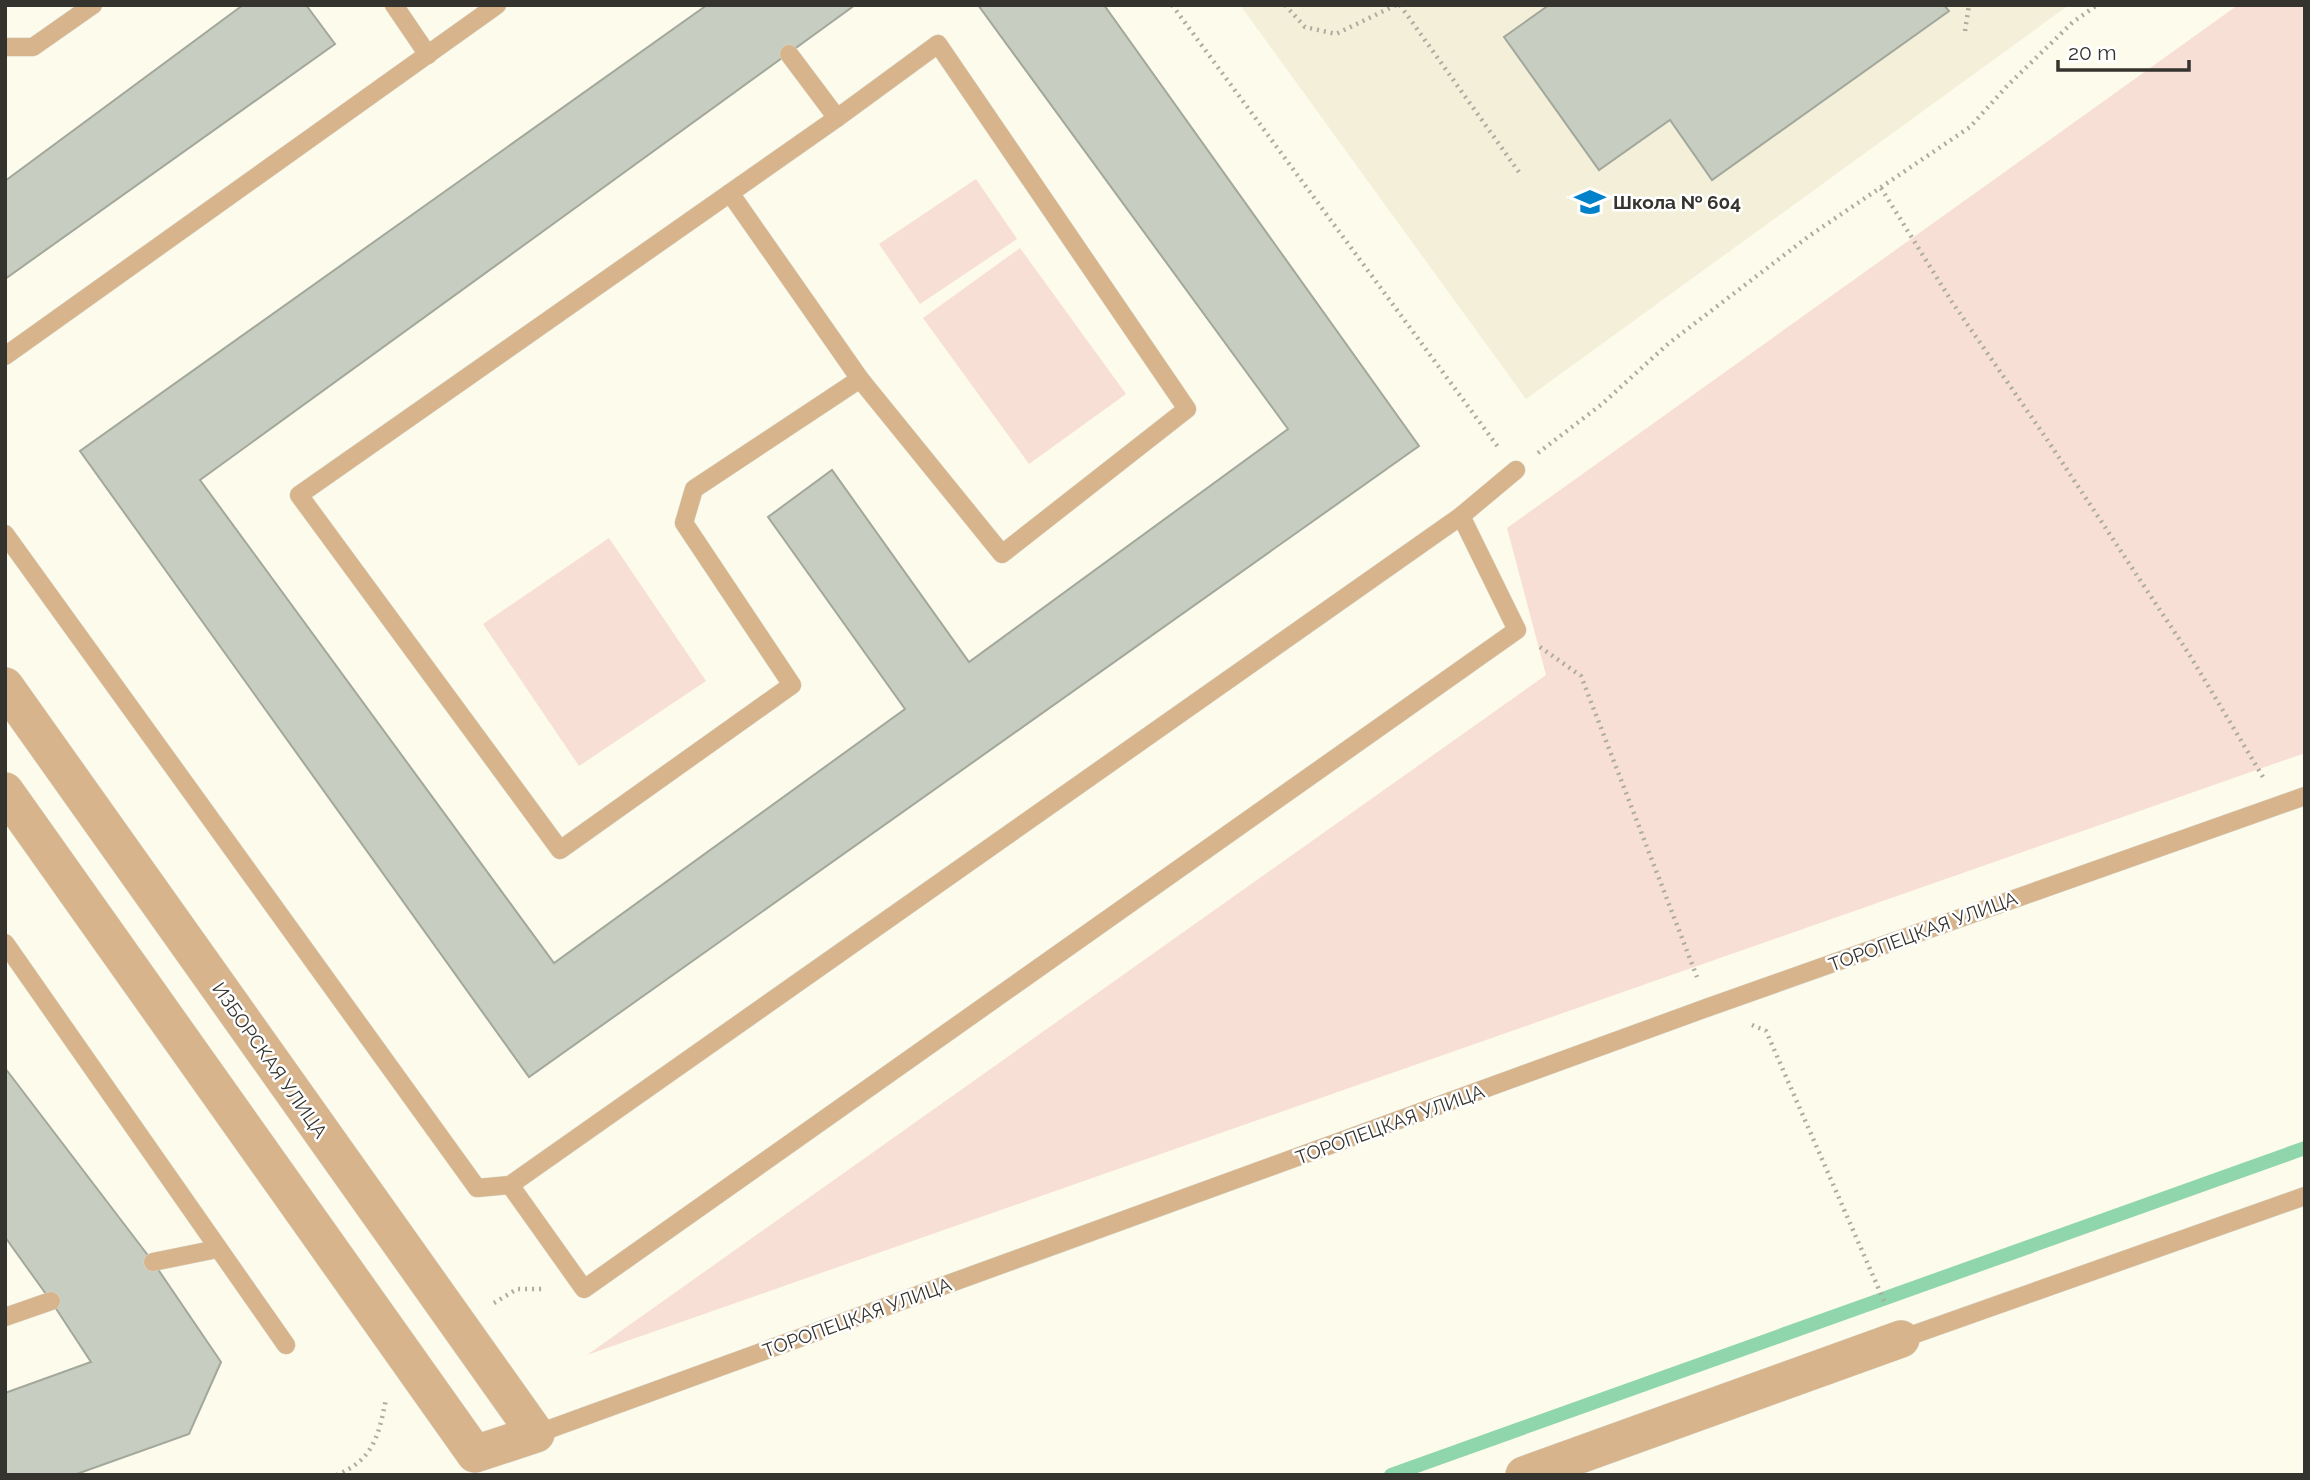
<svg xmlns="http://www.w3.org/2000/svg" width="2310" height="1480" viewBox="0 0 2310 1480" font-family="Raleway,sans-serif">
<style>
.built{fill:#f3efd9}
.green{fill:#f8dfd5}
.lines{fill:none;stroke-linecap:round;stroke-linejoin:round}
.stream{stroke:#8fd6ac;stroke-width:14}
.building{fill:#c7cdc0;stroke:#a2a89b;stroke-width:2}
.lane-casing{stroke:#d9d7ca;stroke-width:19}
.street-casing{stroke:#d9d7ca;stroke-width:38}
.path{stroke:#aeaca1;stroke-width:4.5;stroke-dasharray:2 5;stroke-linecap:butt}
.lane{stroke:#d7b48b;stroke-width:18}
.street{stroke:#d7b48b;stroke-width:37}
.labels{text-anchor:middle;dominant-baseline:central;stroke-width:5;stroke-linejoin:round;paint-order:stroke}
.poi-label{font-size:19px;font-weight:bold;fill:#34332e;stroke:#fff;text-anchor:start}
.street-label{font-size:19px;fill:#34332e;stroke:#fff}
</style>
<rect width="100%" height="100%" fill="#fdfbec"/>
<!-- built -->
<polygon class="built" points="1240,5 2069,5 1526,399"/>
<!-- green -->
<g class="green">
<polygon points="2238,5 2305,5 2305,753 587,1355 1546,675 1507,528"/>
<polygon points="976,179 1017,239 920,304 879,244"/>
<polygon points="1020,248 1126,394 1029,464 923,318"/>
<polygon points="609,538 706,681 579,766 483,624"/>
</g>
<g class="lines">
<!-- stream -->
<polyline class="stream" points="1391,1475 2305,1148"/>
</g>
<!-- building -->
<g class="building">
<polygon points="243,5 306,5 335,44 5,279 5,181"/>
<polygon points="707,5 855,5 200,480 554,963 905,709 768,517 832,470 969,662 1288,429 978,5 1104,5 1419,446 529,1077 80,451"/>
<polygon points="1549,5 1944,5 1949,11 1712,180 1670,120 1599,170 1504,37"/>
<polygon points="5,1068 153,1262 221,1362 189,1434 74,1475 5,1475 5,1393 91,1362 51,1301 5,1237"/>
</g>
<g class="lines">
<!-- lane casing -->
<g class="lane-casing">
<g id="lane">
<polyline points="394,5 428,55"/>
<polygon points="938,44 1187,409 1002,554 860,379 694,489 684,523 792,685 560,850 299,495 837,118"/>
<polyline points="5,47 33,47 93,5"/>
<polyline points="789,54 837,118"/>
<polyline points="730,193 860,379"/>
<polyline points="5,356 497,5"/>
<polyline points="5,534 477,1188 510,1185 1461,516 1516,470"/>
<polyline points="5,943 286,1345"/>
<polyline points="510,1185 584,1289 1517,630 1461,516"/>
<polyline points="153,1262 217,1249"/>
<polyline points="5,1317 51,1301"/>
<polyline points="1901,1339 2305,1196"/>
<polyline points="536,1434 1709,1007 2305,796"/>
</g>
</g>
<!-- street casing -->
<g class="street-casing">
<g id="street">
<polyline points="5,686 536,1434 475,1454 5,791"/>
<polyline points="1524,1475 1901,1339"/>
</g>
</g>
<!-- path -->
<g class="path">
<polyline points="1172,5 1498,447"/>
<polyline points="1285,5 1305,27 1336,34 1396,5"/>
<polyline points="1400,5 1521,175"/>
<polyline points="1965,31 1969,5"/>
<polyline points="1881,188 1952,302 2048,441 2189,654 2263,777"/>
<polyline points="1538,453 1602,404 1669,343 1809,236 1970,127 2008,85 2073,22 2097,5"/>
<polyline points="1540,647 1581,676 1697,977"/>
<polyline points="1752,1025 1766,1031 1884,1301"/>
<polyline points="494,1303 517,1289 544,1289"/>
<path d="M336 1475C373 1461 379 1435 386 1399"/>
</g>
<!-- lane -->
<use href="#lane" class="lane"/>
<!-- street -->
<use href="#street" class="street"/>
</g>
<!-- icons -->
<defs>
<g id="school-bare" transform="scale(2.415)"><path d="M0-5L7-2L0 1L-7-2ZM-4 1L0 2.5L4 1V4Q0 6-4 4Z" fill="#0081c9" stroke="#fff" stroke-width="2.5" paint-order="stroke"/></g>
</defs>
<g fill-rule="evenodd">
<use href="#school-bare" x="1590" y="202"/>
</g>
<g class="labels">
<!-- poi labels -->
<g class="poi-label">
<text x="1613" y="202">Школа № 604</text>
</g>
<!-- street labels -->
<g class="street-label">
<text transform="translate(1923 931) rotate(-20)">ТОРОПЕЦКАЯ УЛИЦА</text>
<text transform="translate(270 1060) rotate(55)">ИЗБОРСКАЯ УЛИЦА</text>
<text transform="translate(1390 1124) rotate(-20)">ТОРОПЕЦКАЯ УЛИЦА</text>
<text transform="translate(857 1317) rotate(-20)">ТОРОПЕЦКАЯ УЛИЦА</text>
</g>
</g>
<!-- border -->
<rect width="2310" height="1480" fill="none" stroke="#34332e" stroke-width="14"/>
<!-- scale -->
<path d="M2058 60v10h131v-10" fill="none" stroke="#34332e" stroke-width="3.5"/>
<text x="2068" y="60" font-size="21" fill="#34332e" stroke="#ffffff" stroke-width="5" paint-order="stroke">20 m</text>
</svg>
